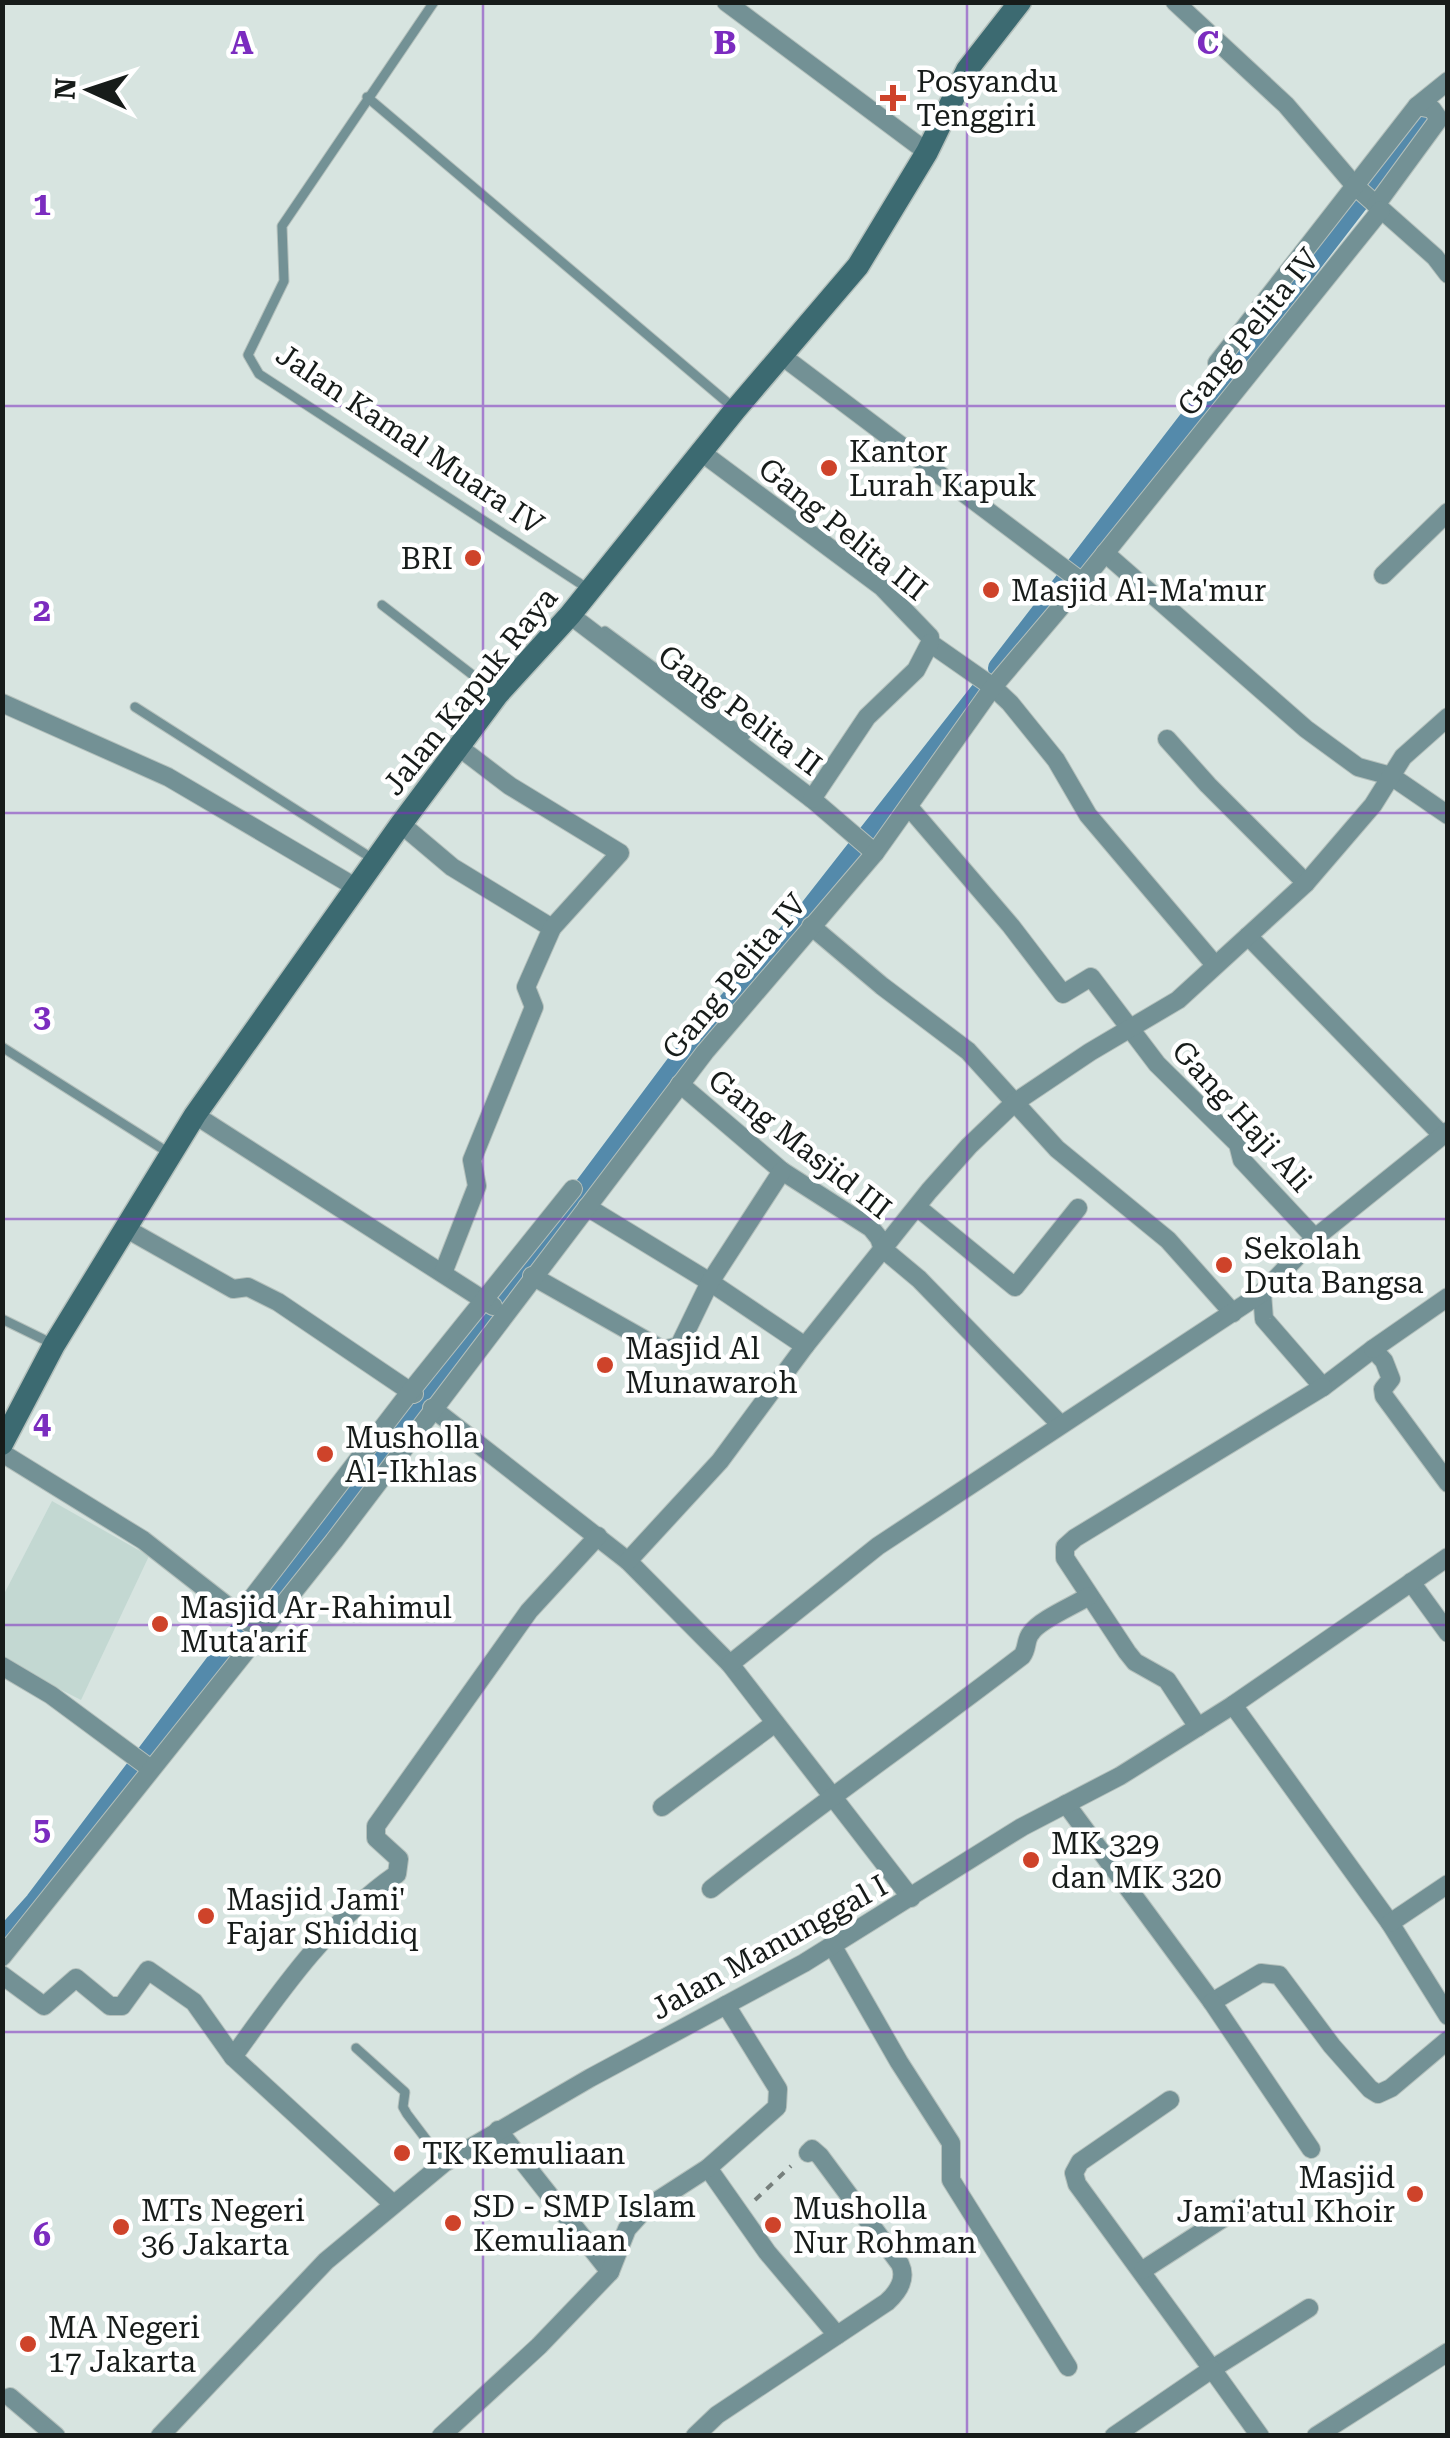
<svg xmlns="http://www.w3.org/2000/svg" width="1450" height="2438" viewBox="0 0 1450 2438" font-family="'Roboto Serif',serif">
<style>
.built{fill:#c3d8d2}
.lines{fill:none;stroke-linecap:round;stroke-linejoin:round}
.canal{stroke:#548aab;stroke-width:22}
.lane-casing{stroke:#b4c0bc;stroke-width:11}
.street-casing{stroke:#b4c0bc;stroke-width:20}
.secondary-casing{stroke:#b4c0bc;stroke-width:25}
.path{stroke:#767f7c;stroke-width:4;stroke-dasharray:8 8;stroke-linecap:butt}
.lane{stroke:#739195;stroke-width:9}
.street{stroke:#739195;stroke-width:18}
.secondary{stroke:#3c6a71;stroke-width:22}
.grid{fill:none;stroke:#7b2cbf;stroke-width:2.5;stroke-opacity:0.55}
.poi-dot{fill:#ce432a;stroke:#fff;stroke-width:4}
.labels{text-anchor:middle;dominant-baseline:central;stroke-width:9;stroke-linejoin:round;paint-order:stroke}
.poi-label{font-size:30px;fill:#171c1a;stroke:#fff;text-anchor:start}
.street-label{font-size:30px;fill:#171c1a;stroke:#fff}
.grid-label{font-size:32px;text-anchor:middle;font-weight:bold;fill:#7b2cbf;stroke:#fff;stroke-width:9;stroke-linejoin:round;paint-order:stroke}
</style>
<rect width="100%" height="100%" fill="#d7e4e0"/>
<!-- built -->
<polygon class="built" points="52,1501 149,1556 81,1700 3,1660 2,1598"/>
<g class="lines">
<!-- canal -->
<g class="canal">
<polyline points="999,668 1427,112"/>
<polyline points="2,1940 36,1902 274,1587 486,1320 690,1047 806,915 980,693"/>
</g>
<!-- lane casing -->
<g class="lane-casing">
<g id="lane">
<polyline points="434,2 282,226 284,281 248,355 259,374 587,588"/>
<polyline points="367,97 735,409"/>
<polyline points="382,605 496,693"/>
<polyline points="605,631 746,735"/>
<polyline points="135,707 373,859"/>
<polyline points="2,1047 169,1153"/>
<polyline points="2,1319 51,1343"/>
<polyline points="356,2048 405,2092 403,2107 407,2114 444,2163"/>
</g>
</g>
<!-- street casing -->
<g class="street-casing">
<g id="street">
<polyline points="726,2 927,152"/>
<polyline points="1175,2 1286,105 1355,186 1435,257 1448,274"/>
<polyline points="1376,205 1439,119 1432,109 1417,106"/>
<polyline points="782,356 1082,582"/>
<polyline points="1217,363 1417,106 1448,81"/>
<polyline points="701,452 882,587 930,637 930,643 993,687 1010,703 1056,760 1088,815 1215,965"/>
<polyline points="1105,553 1306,729 1358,767 1391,776 1448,815"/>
<polyline points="1383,575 1448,512"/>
<polyline points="570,615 812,799 875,853"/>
<polyline points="2,703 168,777 357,888"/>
<polyline points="1167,739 1208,785 1306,883"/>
<polyline points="812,799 867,717 916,670 930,643"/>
<polyline points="909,807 1011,926 1063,994 1091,977 1157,1064 1238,1144 1242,1160 1315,1238"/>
<polyline points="401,824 452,867 552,928"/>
<polyline points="811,926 882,986 968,1051 1057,1149 1168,1240 1233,1313"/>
<polyline points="1248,936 1443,1136"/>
<polyline points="680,1084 782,1171 871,1228 879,1238 883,1249 919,1279 1060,1424"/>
<polyline points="195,1115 493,1306"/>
<polyline points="587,1207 710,1282 805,1346"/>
<polyline points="917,1207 1015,1287 1078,1208"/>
<polyline points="125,1228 233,1289 248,1287 278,1302 414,1394"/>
<polyline points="443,1273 477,1186 472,1160 534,1007 526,987 552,928 620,853 510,786 460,748"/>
<polyline points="532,1276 663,1350 679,1346 710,1282 782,1171"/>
<polyline points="1262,1293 1264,1319 1323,1387 1373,1349 1384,1361 1391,1379 1383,1389 1384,1396 1448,1483"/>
<polyline points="1373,1349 1448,1297"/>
<polyline points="432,1408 628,1561 730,1664 911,1898"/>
<polyline points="2,1453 143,1540 262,1633"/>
<polyline points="628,1561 720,1461 805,1346 929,1191 969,1146 1014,1103 1090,1052 1178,1000 1306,883 1373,805 1403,757 1448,717"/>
<polyline points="1411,1582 1448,1633"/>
<polyline points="239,1615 410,1392 573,1189"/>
<polyline points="730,1664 878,1546 1262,1293 1315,1238 1448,1131"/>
<polyline points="2,1666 51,1695 151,1769"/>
<polyline points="1233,1705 1390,1923 1448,2016"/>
<polyline points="1198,1727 1167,1680 1135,1662 1127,1652 1065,1558 1065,1547 1075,1538 1323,1387"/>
<polyline points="1066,1804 1212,2002 1261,1973 1279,1975 1332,2046 1370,2089 1378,2094 1391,2088 1448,2040"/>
<polyline points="662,1807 775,1723"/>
<path d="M711 1889C813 1809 919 1735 1022 1656 1028 1648 1025 1640 1031 1633 1039 1620 1075 1605 1089 1596"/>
<polyline points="1390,1923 1448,1884"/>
<polyline points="832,1945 899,2062 951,2143 951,2180 1068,2367"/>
<polyline points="2,1957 334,1541 705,1052 875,853 993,687 1082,582 1381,210"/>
<polyline points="2,1975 44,2006 76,1978 110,2006 122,2006 148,1970 194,2002 233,2057"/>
<polyline points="1212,2002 1311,2149"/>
<polyline points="1170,2100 1080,2162 1074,2173 1077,2184 1212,2369 1309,2308"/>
<polyline points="498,2130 610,2272"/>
<polyline points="708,2168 767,2252 837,2335"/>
<path d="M392 2203 233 2057C281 1990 329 1921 397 1874L399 1859 376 1838V1826L529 1611 598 1536"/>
<polyline points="1143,2270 1242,2206"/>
<polyline points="10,2397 56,2436"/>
<polyline points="160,2436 326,2261 444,2163 590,2078 804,1963 1022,1827 1120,1776 1233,1705 1448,1557"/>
<polyline points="441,2436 539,2346 610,2272 627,2229 646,2208 708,2168 777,2107 778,2089 726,2005"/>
<path d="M695 2436 717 2415 887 2302C898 2292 907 2279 900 2264L820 2156 812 2149 808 2153"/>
<polyline points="1114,2436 1212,2369 1260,2436"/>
<polyline points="1316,2436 1448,2352"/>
</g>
</g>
<!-- secondary casing -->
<g class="secondary-casing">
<polyline id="secondary" points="2,1444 54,1345 195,1115 401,824 498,694 570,615 735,410 858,266 927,152 967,70 1020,2"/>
</g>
<!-- path -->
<polyline class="path" points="755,2200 791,2166"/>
<!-- lane -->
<use href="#lane" class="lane"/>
<!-- street -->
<use href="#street" class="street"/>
<!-- secondary -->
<use href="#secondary" class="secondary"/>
</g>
<!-- grid -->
<path class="grid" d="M483 2V2436M967 2V2436M2 406H1448M2 813H1448M2 1219H1448M2 1625H1448M2 2032H1448"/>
<!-- markers -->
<g class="poi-dot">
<path d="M888 83h10v10h10v10h-10v10h-10v-10h-10v-10h10z"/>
<circle cx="829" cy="468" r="10"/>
<circle cx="473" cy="558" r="10"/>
<circle cx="991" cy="590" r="10"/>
<circle cx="1224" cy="1265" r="10"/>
<circle cx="605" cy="1365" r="10"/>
<circle cx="325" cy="1454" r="10"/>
<circle cx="160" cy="1624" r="10"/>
<circle cx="1031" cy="1860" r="10"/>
<circle cx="206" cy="1916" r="10"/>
<circle cx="402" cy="2153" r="10"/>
<circle cx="1415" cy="2194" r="10"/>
<circle cx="453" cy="2223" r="10"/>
<circle cx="773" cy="2225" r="10"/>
<circle cx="121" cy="2227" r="10"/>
<circle cx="28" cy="2344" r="10"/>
</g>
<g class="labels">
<!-- poi labels -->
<g class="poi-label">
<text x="916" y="81">Posyandu<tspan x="916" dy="34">Tenggiri</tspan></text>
<text x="849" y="451">Kantor<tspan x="849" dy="34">Lurah Kapuk</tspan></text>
<text x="453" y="558" text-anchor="end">BRI</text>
<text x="1011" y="590">Masjid Al-Ma'mur</text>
<text x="1244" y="1248">Sekolah<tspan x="1244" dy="34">Duta Bangsa</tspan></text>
<text x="625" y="1348">Masjid Al<tspan x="625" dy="34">Munawaroh</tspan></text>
<text x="345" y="1437">Musholla<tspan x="345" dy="34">Al-Ikhlas</tspan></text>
<text x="180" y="1607">Masjid Ar-Rahimul<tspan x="180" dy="34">Muta'arif</tspan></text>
<text x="1051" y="1843">MK 329<tspan x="1051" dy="34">dan MK 320</tspan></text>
<text x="226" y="1899">Masjid Jami'<tspan x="226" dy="34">Fajar Shiddiq</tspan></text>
<text x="422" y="2153">TK Kemuliaan</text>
<text x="1395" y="2177" text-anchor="end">Masjid<tspan x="1395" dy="34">Jami'atul Khoir</tspan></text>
<text x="473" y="2206">SD - SMP Islam<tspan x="473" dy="34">Kemuliaan</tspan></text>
<text x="793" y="2208">Musholla<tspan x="793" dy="34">Nur Rohman</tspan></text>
<text x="141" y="2210">MTs Negeri<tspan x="141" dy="34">36 Jakarta</tspan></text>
<text x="48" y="2327">MA Negeri<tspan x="48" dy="34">17 Jakarta</tspan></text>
</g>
<!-- street labels -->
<g class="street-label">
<text transform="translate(1248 332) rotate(-51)">Gang Pelita IV</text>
<text transform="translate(410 439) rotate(34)">Jalan Kamal Muara IV</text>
<text transform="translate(843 529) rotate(39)">Gang Pelita III</text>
<text transform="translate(470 691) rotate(-51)">Jalan Kapuk Raya</text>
<text transform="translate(740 710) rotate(37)">Gang Pelita II</text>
<text transform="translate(734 976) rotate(-50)">Gang Pelita IV</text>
<text transform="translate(1242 1116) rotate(48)">Gang Haji Ali</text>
<text transform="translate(800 1144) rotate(38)">Gang Masjid III</text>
<text transform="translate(769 1947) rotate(-29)">Jalan Manunggal I</text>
</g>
</g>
<g class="grid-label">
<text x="242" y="54">A</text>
<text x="725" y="54">B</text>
<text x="1208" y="54">C</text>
<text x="42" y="215">1</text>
<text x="42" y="621">2</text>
<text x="42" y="1027">3</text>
<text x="42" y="1434">4</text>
<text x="42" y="1840">5</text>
<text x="42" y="2246">6</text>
</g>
<!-- border -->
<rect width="1450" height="2438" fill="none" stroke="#171c1a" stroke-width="10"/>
<!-- north arrow -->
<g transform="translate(90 90) rotate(273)" stroke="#ffffff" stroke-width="8" paint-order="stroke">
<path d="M0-8L18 38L0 25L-18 38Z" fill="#171c1a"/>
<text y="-15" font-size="28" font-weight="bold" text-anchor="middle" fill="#171c1a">N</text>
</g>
</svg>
